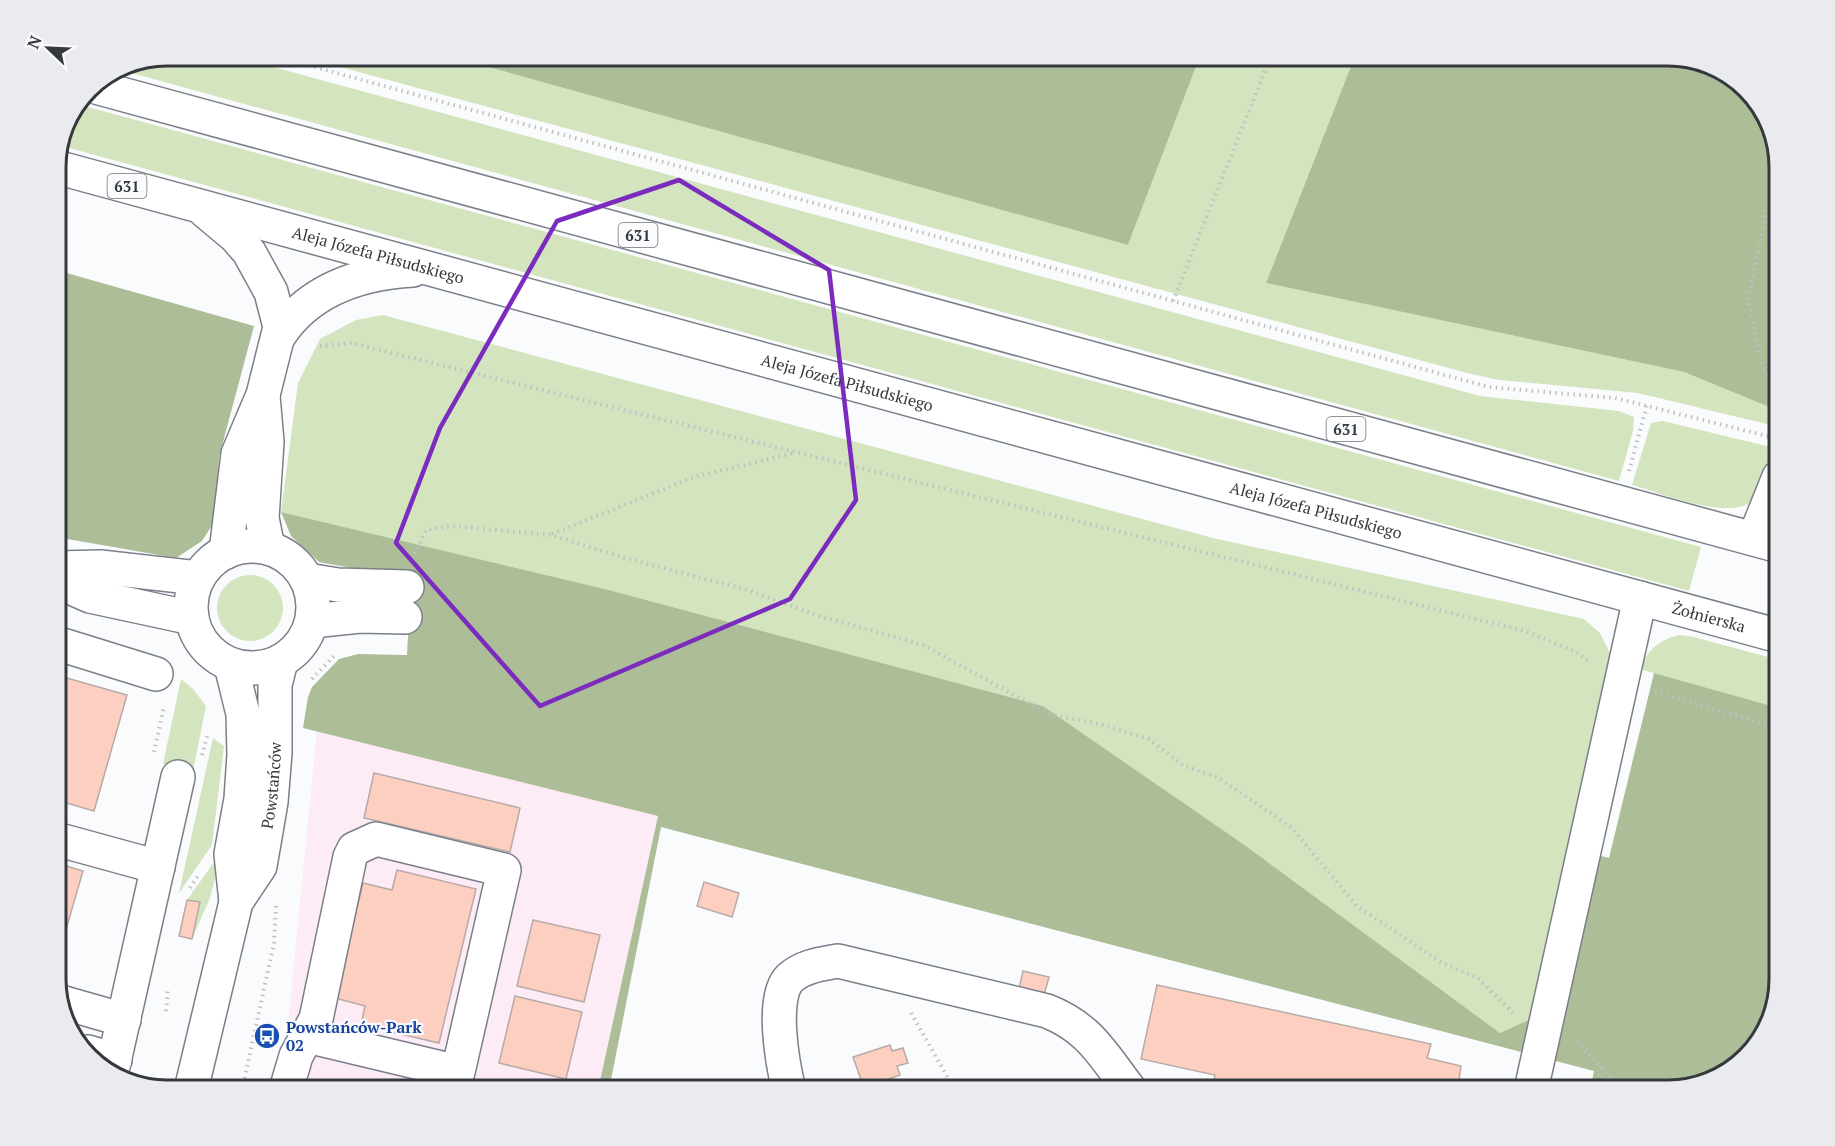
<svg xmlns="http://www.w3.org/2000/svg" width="1835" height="1146" viewBox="0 0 1835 1146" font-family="'PT Serif',serif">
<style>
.industrial{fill:#fdebf6}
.green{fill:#d3e4be}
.forest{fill:#acbd98}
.building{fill:#fccfc1;stroke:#b8aba7;stroke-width:1.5}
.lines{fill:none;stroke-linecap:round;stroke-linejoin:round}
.minor-casing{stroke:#7a7f89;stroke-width:36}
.major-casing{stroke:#7a7f89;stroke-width:36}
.path{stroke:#bfc0c3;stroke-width:4;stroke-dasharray:1.5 4.5;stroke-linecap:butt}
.minor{stroke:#fff;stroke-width:33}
.major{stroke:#fff;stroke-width:33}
.marked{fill:none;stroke:#7b2cbf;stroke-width:4.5;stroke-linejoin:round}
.labels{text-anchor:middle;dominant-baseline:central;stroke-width:4.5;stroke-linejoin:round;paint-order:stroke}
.shield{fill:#fafbfd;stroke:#707276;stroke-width:1.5}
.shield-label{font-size:15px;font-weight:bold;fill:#35383c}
.street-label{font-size:16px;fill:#35383c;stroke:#fafbfd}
.transit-label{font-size:16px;font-weight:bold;fill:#164399;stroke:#fafbfd;text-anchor:start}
.rim{fill:none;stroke:#35383c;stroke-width:3}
</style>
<rect width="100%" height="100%" fill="#fafbfd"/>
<!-- industrial -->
<polygon class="industrial" points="317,730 658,816 598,1090 318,1090 269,1076 287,1035"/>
<!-- green -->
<g class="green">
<polygon points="167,56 233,56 1480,396 1619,411 1634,417 1633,431 1619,481 117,69 125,64"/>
<polygon points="300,56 449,56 1128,245 1200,56 1355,56 1266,283 1684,372 1779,411 1779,427 1638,393 1499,380 1467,373"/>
<polygon points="81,105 1701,547 1689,591 62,146"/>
<polygon points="383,315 1213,538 1584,619 1600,633 1610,653 1537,1016 1500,1033 1246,846 1043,706 605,589 281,512 298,383 320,339 356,320"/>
<path d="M1663 421 1779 449V455C1773 466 1762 493 1754 500 1730 522 1661 493 1632 485L1651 423Z"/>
<circle cx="250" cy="608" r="33"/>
<path d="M1679 635 1690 636 1779 660V708L1640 669C1647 650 1659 640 1679 635Z"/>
<polygon points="181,679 193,689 206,706 193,771 163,764"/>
<polygon points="213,738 224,746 212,845 179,893"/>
<polygon points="222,851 210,898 192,939 200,903 187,900"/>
</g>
<!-- forest -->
<g class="forest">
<polygon points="449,56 1200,56 1128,245"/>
<polygon points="1355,56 1668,56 1724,71 1764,111 1779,160 1779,411 1684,372 1266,283"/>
<polygon points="56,270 254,326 219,457 214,522 202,541 176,558 56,537"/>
<polygon points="281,512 605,589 1043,706 1246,846 1500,1033 1537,1016 1570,848 1609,858 1654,673 1779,708 1779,979 1764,1035 1742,1054 1724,1075 1668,1090 1590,1090 1594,1071 661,827 609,1090 598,1090 658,816 303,728 308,697 312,687 339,659 358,654 407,655 411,579 319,562 291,536"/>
</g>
<!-- building -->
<g class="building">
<polygon points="56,675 127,695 94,811 56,800"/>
<polygon points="374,773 520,808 510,852 364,818"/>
<polygon points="56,863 83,871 56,964"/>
<polygon points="397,870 476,889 439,1043 361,1025 365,1006 335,998 363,883 392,890"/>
<polygon points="704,882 739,893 732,917 697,906"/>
<polygon points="187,900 200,902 192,939 179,936"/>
<polygon points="533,920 600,935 584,1002 517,986"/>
<polygon points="1023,971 1049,977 1044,995 1019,989"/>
<polygon points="1157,985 1431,1044 1427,1058 1461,1066 1459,1080 1488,1086 1488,1090 1212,1090 1215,1075 1141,1059"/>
<polygon points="515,996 582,1012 566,1079 499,1063"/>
<polygon points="890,1045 892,1051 903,1048 908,1063 897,1066 900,1075 864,1088 853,1057"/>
<polygon points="1551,1081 1574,1085 1573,1090 1549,1090"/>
</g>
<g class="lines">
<!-- minor casing -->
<g class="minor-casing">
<g id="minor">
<polyline points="1754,539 1779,477"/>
<circle cx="252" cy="607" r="61"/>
<polyline points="56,568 100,567 198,578"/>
<polyline points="307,580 338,585 407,587"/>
<polyline points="56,581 90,596 192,618"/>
<polyline points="312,621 360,616 405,617"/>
<polyline points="56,643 156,674"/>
<polyline points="231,665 243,714 244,755 241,799 231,854 236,902"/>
<polyline points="56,839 158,867"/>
<polyline points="61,1002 124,1020"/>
<polyline points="88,1052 115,1060"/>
<polyline points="111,1075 178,777"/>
<path id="s1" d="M191 1090 236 902 260 866 271 802 275 753V685L281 661"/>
<polyline points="286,1090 296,1056 316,1019 350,857 354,849 376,839 504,870 458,1072 307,1036"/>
<path d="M789 1090C783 1066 770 997 790 978 803 966 822 964 838 961L1047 1011C1090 1028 1103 1055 1130 1090"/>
<polyline points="1531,1090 1640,598"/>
</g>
</g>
<!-- major casing -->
<g class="major-casing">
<g id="major">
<polyline points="92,86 1779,546"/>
<path id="s2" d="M56 167 1779 636"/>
<polyline points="205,211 235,236 249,252 271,292 280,327 263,395 238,454 226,552"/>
<path d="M278 337C308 290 359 273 413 270"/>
<polyline points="263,396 267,442 262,518 268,548"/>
</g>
</g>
<!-- path -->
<g class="path">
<polyline points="274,56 1489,387 1615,398 1779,439"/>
<polyline points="1778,157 1748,299 1762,365 1779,396"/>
<polyline points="1173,301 1271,56"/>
<polyline points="320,346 351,343 1525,631 1576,652 1591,663"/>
<polyline points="1629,471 1647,405"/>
<polyline points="552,534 694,477 794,453"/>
<polyline points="415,554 426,530 451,526 551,535 625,558 748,590 816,615 923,645 1049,714 1099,724 1149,739 1184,766 1217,777 1291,827 1357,906 1442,963 1478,978 1513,1013"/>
<polyline points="312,679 336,654"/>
<polyline points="1655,692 1779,728"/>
<polyline points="154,752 164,706"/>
<polyline points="202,755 208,733"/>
<polyline points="190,888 199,874"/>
<polyline points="166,1011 168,989"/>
<polyline points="911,1013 955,1090"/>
<polyline points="1577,1041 1621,1090"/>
<polyline points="1602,1068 1599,1078 1601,1085 1618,1087"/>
<polyline points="242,1090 274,943 276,906"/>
</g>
<!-- minor -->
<use href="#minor" class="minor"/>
<!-- major -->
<use href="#major" class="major"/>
</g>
<!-- marked area -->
<path class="marked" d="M679 180 829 270 856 500 790 599 540 706 396 543 440 428 557 221Z"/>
<!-- icons -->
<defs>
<g id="bus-disc" transform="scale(1.35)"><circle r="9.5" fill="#1a4fb4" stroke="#fafbfd"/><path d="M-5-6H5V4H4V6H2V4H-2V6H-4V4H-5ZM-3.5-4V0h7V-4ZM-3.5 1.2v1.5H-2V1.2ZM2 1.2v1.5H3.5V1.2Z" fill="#fff"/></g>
</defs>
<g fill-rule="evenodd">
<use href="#bus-disc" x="267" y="1036"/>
</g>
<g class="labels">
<!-- shield labels -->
<g class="shield">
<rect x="107.5" y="174" width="39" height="24" rx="4.5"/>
<rect x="618.5" y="223" width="39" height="24" rx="4.5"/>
<rect x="1326.5" y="417" width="39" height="24" rx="4.5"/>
</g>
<g class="shield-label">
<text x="127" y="186">631</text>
<text x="638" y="235">631</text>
<text x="1346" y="429">631</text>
</g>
<!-- street labels -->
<g class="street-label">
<text stroke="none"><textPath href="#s2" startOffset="334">Aleja Józefa Piłsudskiego</textPath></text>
<text stroke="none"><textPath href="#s2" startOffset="820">Aleja Józefa Piłsudskiego</textPath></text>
<text stroke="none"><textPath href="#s2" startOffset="1306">Aleja Józefa Piłsudskiego</textPath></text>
<text stroke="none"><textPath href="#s2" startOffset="1713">Żołnierska</textPath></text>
<text stroke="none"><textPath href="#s1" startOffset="318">Powstańców</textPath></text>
</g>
<!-- transit labels -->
<g class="transit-label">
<text x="286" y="1027">Powstańców-Park<tspan x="286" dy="18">02</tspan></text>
</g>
</g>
<!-- crop -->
<path d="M0 0H1835V1146H0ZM167 66H1668A101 101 0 0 1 1769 167V979A101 101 0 0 1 1668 1080H167A101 101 0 0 1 66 979V167A101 101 0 0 1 167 66Z" fill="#eaebee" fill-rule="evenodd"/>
<path class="rim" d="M167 66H1668A101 101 0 0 1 1769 167V979A101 101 0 0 1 1668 1080H167A101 101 0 0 1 66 979V167A101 101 0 0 1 167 66Z"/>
<!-- north arrow -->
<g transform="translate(48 48) rotate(293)" stroke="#fafbfd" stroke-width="4.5" paint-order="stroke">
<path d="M0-4.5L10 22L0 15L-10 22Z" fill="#35383c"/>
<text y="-9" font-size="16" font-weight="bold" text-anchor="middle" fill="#35383c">N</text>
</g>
</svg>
